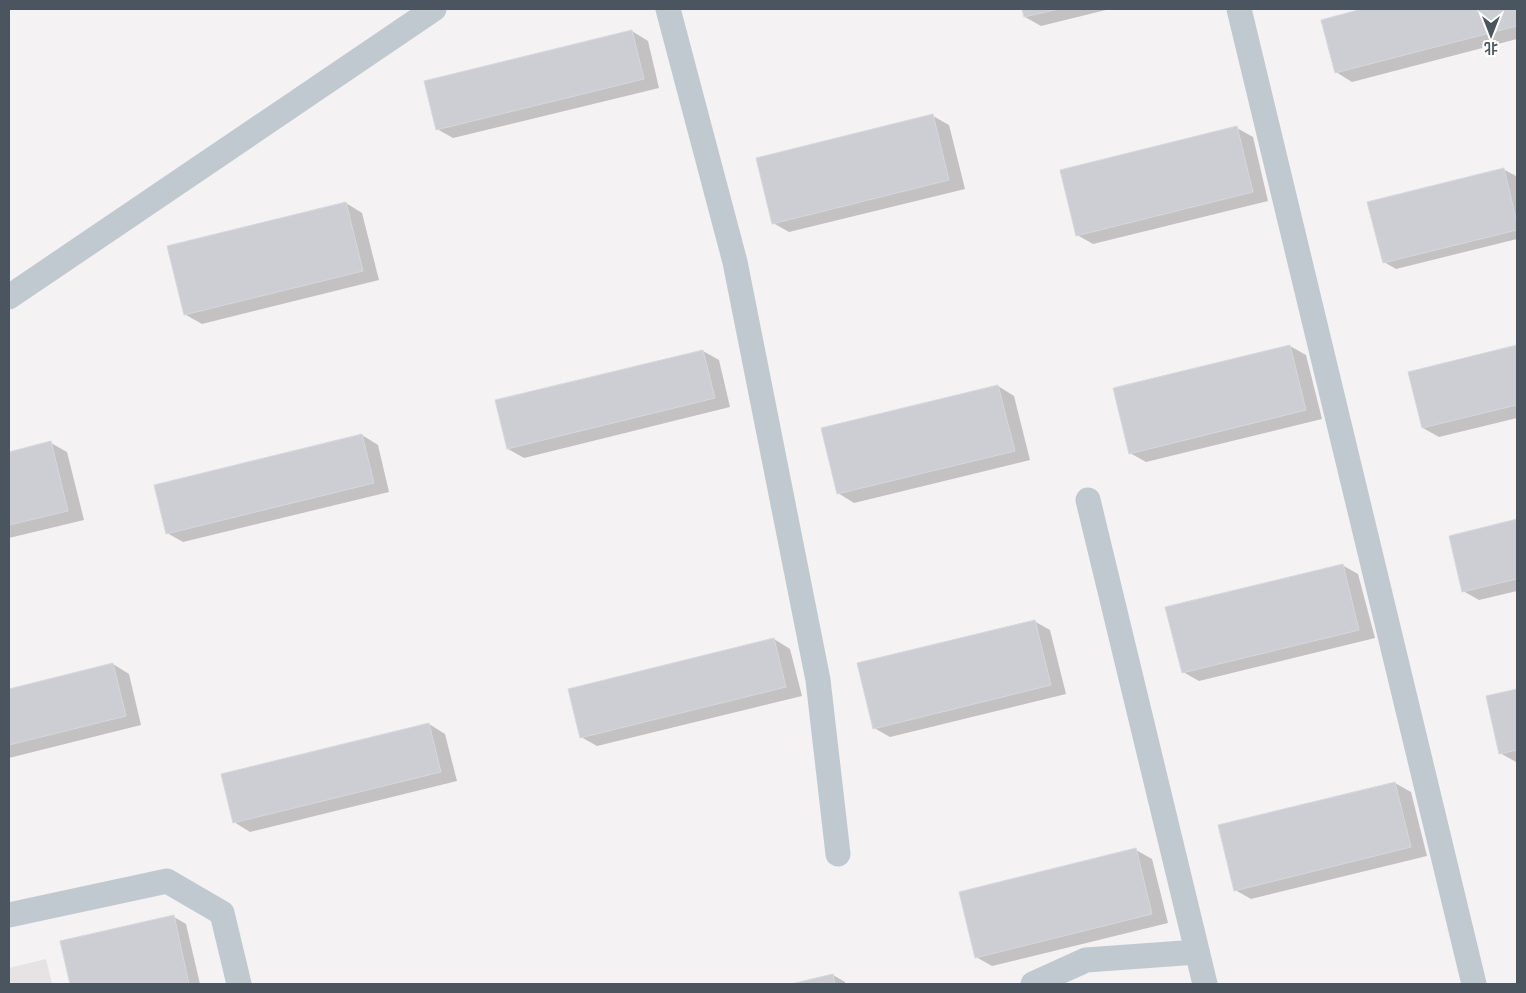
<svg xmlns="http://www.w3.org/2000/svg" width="1526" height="993" viewBox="0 0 1526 993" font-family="Jost,'Noto Sans SC',sans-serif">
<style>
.education{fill:#e5e3e4}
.shadow{fill:#0003}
.building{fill:#ccced4;stroke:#d6d8dd}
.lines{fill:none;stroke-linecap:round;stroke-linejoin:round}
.street{stroke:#c0c9d0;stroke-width:25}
</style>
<rect width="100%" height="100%" fill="#f4f2f2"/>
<!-- education -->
<polygon class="education" points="46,959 52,984 9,984 9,968"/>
<!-- shadow -->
<g class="shadow">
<polygon points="1023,9 1110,9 1041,26 1025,17"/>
<polygon points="1367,9 1517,9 1517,39 1352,82 1336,72 1322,21"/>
<polygon points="632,31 648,41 659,88 453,138 437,129"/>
<polygon points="933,116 949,125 965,189 789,232 773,223"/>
<polygon points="1237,128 1253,137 1268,201 1093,244 1077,235"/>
<polygon points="1503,169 1516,176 1517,183 1517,239 1396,269 1384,262"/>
<polygon points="346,203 362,213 379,280 202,324 186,315 169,247"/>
<polygon points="1290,346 1306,355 1322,419 1146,462 1130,453"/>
<polygon points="1517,347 1517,418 1439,437 1423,428 1409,373"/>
<polygon points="703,351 719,360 730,407 524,458 508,449"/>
<polygon points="998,386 1014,396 1030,460 854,503 838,493"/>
<polygon points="362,435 378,445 389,492 183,542 167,533"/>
<polygon points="51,443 67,452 84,520 9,538 9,453"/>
<polygon points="1517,520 1517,591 1479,600 1463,591 1450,536"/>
<polygon points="1342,565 1358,574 1375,638 1199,681 1183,672"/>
<polygon points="1034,621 1050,630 1066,694 890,737 874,728"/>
<polygon points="774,639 790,649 802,696 597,746 581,737"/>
<polygon points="113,664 129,674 141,725 9,758 9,690"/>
<polygon points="1517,691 1517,762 1516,762 1500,753 1487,697"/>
<polygon points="429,724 445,734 457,781 250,832 234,822"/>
<polygon points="1395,783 1411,792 1427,856 1251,899 1235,890"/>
<polygon points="1136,850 1152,859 1168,923 992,966 976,957"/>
<polygon points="174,917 186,924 200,984 71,984 62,942"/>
<polygon points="833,975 845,982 845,984 796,984"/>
</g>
<!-- building -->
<g class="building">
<polygon points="1022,9 1059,9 1024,17"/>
<polygon points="1362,9 1517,9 1517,26 1335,73 1321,20"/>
<polygon points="632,30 644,79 436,130 424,81"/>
<polygon points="933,114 949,180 772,224 756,158"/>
<polygon points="1237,126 1253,192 1076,236 1060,170"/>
<polygon points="1504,168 1517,223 1517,230 1383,263 1367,202"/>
<polygon points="346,202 363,271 184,315 167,246"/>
<polygon points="1290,345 1306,410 1129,454 1113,388"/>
<polygon points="1517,345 1517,405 1422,428 1408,372"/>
<polygon points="703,350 715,398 507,449 495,400"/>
<polygon points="998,385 1015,451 837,494 821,428"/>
<polygon points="362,434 374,483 166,534 154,485"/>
<polygon points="51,441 68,511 9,525 9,452"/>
<polygon points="1517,519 1517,579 1462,592 1449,536"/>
<polygon points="1343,564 1359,630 1182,673 1165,607"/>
<polygon points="1035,620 1051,685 873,729 857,663"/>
<polygon points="774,638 786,687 580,738 568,689"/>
<polygon points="113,663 126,716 9,745 9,689"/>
<polygon points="1517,689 1517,750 1499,754 1486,696"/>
<polygon points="429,723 441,772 233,823 221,774"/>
<polygon points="1395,782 1411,847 1234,891 1218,825"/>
<polygon points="1136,848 1152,914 975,958 959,892"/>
<polygon points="174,915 189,984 70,984 60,941"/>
<polygon points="833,974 835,984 791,984"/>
</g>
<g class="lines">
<!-- street -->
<g class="street">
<polyline points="668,9 735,262 818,680 838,854"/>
<polyline points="1239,9 1474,984"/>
<polyline points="9,297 434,9"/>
<polyline points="1088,500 1205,984"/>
<polyline points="9,915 167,881 222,913 239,984"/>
<polyline points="1033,984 1086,960 1197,952"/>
</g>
</g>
<!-- border -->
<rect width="1526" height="993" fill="none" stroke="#4a555f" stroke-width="20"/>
<!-- north arrow -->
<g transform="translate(1491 35) rotate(180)" stroke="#ffffff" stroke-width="4" paint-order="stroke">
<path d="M0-4L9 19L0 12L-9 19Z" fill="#4a555f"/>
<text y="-8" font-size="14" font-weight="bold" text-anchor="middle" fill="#4a555f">北</text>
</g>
</svg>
